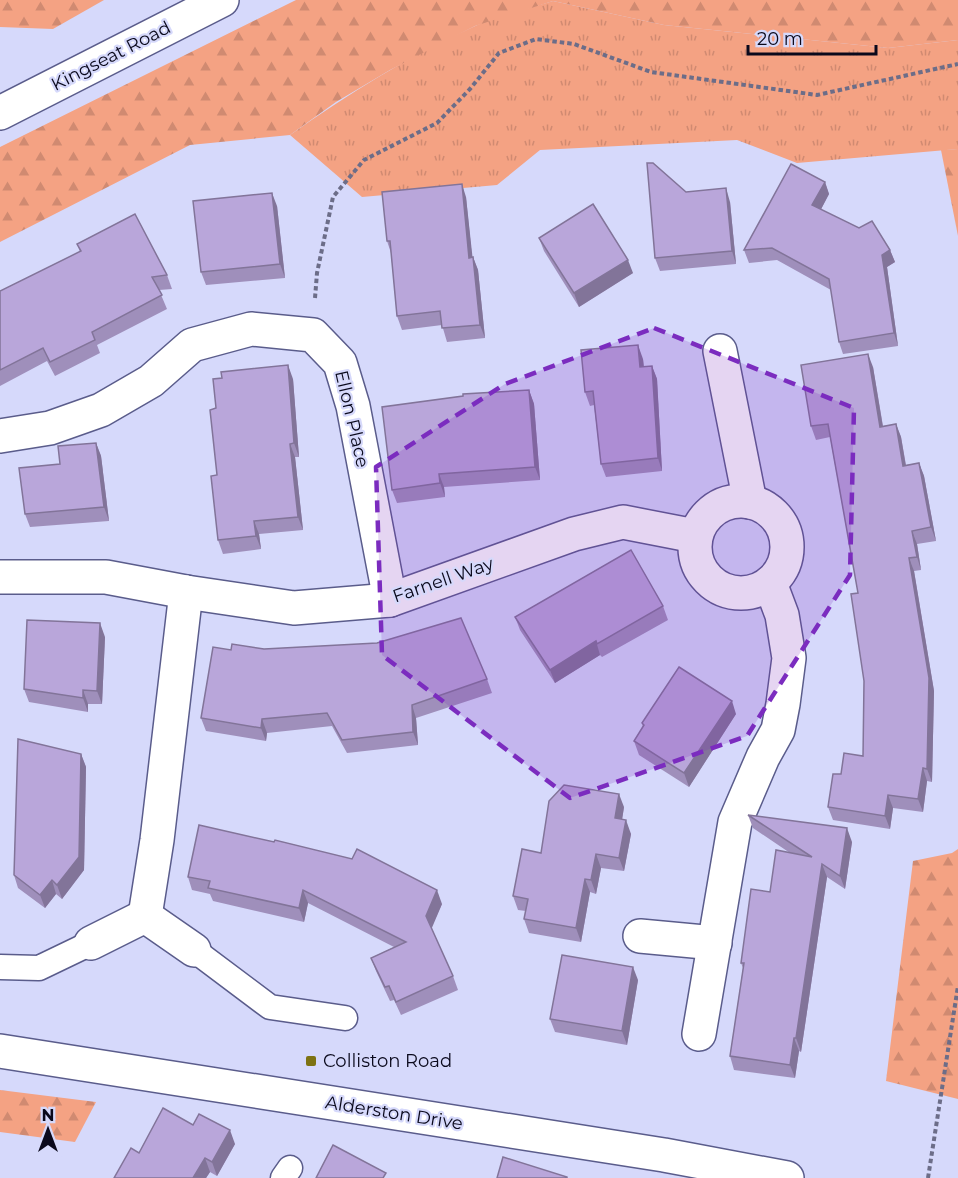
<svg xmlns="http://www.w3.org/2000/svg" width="958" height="1178" viewBox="0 0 958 1178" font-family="Montserrat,sans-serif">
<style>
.grass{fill:url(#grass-tufts)}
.forest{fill:url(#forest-firs)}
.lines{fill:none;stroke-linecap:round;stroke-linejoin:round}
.service-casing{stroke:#5a5c8b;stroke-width:27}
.minor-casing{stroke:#5a5c8b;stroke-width:36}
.tertiary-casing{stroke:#5a5c8b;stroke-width:36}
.path{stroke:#6c6d88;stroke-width:4;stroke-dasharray:4.5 3;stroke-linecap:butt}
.service{stroke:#fff;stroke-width:24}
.minor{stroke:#fff;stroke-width:33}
.tertiary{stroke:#fff;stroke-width:33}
.wall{fill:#9f8fbb}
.shaded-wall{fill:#827499}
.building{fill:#b9a6da;stroke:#827499;stroke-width:1.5}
.marked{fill:#7b2cbf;fill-opacity:0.2;stroke:#7b2cbf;stroke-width:4.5;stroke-dasharray:12 8;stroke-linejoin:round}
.poi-dot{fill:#7d7212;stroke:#d6d9fb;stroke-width:2}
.labels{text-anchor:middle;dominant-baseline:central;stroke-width:4.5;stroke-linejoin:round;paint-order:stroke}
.street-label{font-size:18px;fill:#0a091c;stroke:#d6d9fb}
.poi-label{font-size:18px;fill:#0a091c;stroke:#d6d9fb;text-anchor:start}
</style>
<defs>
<pattern id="grass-tufts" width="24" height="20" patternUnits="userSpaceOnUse" patternTransform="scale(1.5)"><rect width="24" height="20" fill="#f4a283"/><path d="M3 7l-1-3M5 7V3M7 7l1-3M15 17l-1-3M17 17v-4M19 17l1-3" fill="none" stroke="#d08a71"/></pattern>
<pattern id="forest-firs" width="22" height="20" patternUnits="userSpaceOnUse" patternTransform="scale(1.5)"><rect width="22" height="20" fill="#f4a283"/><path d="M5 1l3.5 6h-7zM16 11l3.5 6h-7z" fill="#d08a71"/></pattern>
</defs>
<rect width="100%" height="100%" fill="#d6d9fb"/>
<!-- grass -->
<path class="grass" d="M553 1 664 25 888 48 958 40V149L797 163 737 140 540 150 497 185 362 197 290 135C348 94 409 56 473 27 498 15 527 9 553 1Z"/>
<!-- forest -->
<g class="forest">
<polygon points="0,0 104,0 53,29 0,27"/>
<polygon points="296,0 958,0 958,40 888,48 664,25 553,1 475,26 390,70 336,102 290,135 190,145 0,242 0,147"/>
<polygon points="958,149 958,236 941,150"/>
<polygon points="958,849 958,1099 886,1081 913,861 952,853"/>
<polygon points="0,1090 96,1102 75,1142 0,1132"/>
</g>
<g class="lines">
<!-- service casing -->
<g class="service-casing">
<g id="service">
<polyline points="194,950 270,1007 345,1018"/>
<polyline points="0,967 39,968 91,943"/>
<polyline points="283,1178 290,1168"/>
</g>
</g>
<!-- minor casing -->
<g class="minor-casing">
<g id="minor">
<polyline points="720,351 750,502"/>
<polyline points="0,436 50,428 101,410 151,381 192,345 251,329 313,335 340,363 353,406 390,600"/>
<circle cx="741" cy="547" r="46"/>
<polyline points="0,577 106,577 186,592 294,608 390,600 574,534 623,522 695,536"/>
<polyline points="145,916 157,840 186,592"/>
<polyline points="640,936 715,943"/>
<polyline points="91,943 145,916 194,950"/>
<polyline points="699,1034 735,822 763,757 778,730 783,704 789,658 782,615 770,583"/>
<polyline points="0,1051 664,1155 787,1178"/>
</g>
</g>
<!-- tertiary casing -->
<g class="tertiary-casing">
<polyline id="tertiary" points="0,113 222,0"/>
</g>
<!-- path -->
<g class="path">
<polyline points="315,298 317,273 333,197 364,160 437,123 470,89 499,53 536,39 574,44 651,72 817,95 958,64"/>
<polyline points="928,1178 958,986"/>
</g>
<!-- service -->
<use href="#service" class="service"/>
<!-- minor -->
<use href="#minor" class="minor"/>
<!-- tertiary -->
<use href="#tertiary" class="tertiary"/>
</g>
<!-- wall -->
<g class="wall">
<polygon points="825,182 829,194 821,209 890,250 895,262 887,267 898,346 843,354 839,342 831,290 777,260 749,263 744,250"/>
<polygon points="686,192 730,202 736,264 660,271 655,258"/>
<polygon points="466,197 472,257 473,257 478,270 485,338 447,342 442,325 402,330 397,316 391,253 387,241"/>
<polygon points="277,206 285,278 206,285 201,272"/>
<polygon points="539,238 633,273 579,307 544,251"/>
<polygon points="77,244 167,275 172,289 159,290 167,309 97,345 100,353 55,376 47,361 0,386 0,291 80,252"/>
<polygon points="643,359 644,367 652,366 657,379 662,471 606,477 601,464 594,405 590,406 585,392"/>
<polygon points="873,367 883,426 896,424 901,437 906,465 919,463 924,476 936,541 917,544 921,570 914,571 934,691 932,782 927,781 923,812 893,808 890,829 833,820 828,807 841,774 863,756 864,681 858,593 830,437 816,440 811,426"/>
<polygon points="293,379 299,457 295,457 303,530 259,534 261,549 223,554 218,540"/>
<polygon points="529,390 534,404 540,480 444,487 445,497 397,503 392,490"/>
<polygon points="96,443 101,456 109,521 30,527 25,514 60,464"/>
<polygon points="663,606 668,620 602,657 600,655 555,683 520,630 515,617"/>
<polygon points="105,637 102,704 88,704 88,712 29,702 24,689"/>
<polygon points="264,649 487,679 492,693 416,718 418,745 347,753 332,726 267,733 266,741 206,731 201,718 231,650"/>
<polygon points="736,714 689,787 639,755 634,741 643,727 642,723"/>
<polygon points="81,754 86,767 84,870 62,899 56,894 45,908 18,888 14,875"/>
<polygon points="624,807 622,820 631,834 624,871 601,868 596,894 590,892 581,942 529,933 524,919 526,911 518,910 513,896 541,853"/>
<polygon points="748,815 852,842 845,889 827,877 801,1052 799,1051 795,1078 734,1070 730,1056 743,968 741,963 770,892 790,853 753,828"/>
<polygon points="188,877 442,904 431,928 453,976 458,990 401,1015 394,1000 390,1001 376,971 371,958 394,947 308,903 304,922 213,901 210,894 192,890"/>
<polygon points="638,980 627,1045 555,1032 550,1019"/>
<polygon points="193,1125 235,1144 217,1176 210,1172 206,1178 114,1178 139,1153"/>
</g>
<!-- shaded-wall -->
<g class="shaded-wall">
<polygon points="825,182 829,194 817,217 812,205"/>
<polygon points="462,184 466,197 474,271 469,258"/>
<polygon points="726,188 730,202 736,264 732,251"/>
<polygon points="272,193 277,206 285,278 280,264"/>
<polygon points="890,250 895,262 887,267 898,346 894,333 882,255"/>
<polygon points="473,257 478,270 485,338 480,325"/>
<polygon points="628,260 633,273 579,307 574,293"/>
<polygon points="638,345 643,359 645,381 640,367"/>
<polygon points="868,354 873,367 885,440 880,427"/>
<polygon points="288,365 293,379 299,457 294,443"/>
<polygon points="652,366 657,379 662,471 658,458"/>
<polygon points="529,390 534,404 540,480 535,467"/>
<polygon points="896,424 901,437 908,479 903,466"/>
<polygon points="96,443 101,456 109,521 104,507"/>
<polygon points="290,444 295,457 303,530 298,517"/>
<polygon points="919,463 924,476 936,541 931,527"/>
<polygon points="439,474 444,487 445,497 440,483"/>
<polygon points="254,521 259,534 261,549 256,536"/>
<polygon points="912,531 917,544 921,570 917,557"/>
<polygon points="909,558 914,571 934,691 932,782 927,769"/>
<polygon points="100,623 105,637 102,704 97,691"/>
<polygon points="596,641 600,655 555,683 550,670"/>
<polygon points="83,690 88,704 88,712 83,698"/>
<polygon points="732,701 736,714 689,787 684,773"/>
<polygon points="412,705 416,718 418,745 413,732"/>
<polygon points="262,719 267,733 266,741 261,728"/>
<polygon points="81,754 86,767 84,870 62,899 57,885"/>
<polygon points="923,768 927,781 923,812 918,799"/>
<polygon points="619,794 624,807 620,832 615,818"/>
<polygon points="888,795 893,808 890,829 885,816"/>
<polygon points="626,820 631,834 624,871 619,858"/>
<polygon points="847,828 852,842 845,889 840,876"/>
<polygon points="596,854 601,868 596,894 591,880"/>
<polygon points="822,864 827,877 801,1052 796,1038"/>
<polygon points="585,879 590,892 581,942 576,928"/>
<polygon points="52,880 56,894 45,908 40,895"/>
<polygon points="303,890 308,903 304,922 299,908"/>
<polygon points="437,890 442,904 431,930 426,916"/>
<polygon points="633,967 638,980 627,1045 622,1031"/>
<polygon points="794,1038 799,1051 795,1078 790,1065"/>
<polygon points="230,1130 235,1144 217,1176 212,1162"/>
<polygon points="205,1158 210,1172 206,1178 193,1178"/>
</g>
<!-- building -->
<g class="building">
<polygon points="647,163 653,163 686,192 726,188 732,251 655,258"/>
<polygon points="791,164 825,182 812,205 859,228 872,221 890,250 882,255 894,333 839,342 829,279 772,248 744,250"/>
<polygon points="462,184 469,258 473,257 480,325 442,328 440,311 397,316 390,241 387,241 382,192"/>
<polygon points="272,193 280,264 201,272 193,201"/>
<polygon points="593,204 628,260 574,293 539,238"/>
<polygon points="135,214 167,275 152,277 162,295 92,332 95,340 50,362 43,348 0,370 0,291 81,251 77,244"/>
<polygon points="638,345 640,367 652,366 658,458 601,464 593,391 585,392 581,350"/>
<polygon points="868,354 880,427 896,424 903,466 919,463 931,527 912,531 917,557 909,558 929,678 927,769 923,768 918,799 888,795 885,816 828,807 833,774 841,774 844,753 863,756 864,681 851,594 858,593 828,424 811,426 801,365"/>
<polygon points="288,365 294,443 290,444 298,517 254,521 256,536 218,540 211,476 217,475 210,410 216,408 213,379 222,378 221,372"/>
<polygon points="529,390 535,467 439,474 440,483 392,490 382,407 463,396 463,394"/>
<polygon points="96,443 104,507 25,514 19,468 60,464 58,446"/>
<polygon points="631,550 663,606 597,644 596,641 550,670 515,617"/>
<polygon points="461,618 487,679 412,705 413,732 342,740 327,713 262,719 261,728 201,718 213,647 231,650 232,644 264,649 377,643"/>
<polygon points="27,620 100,623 97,691 83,690 83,698 24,689"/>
<polygon points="679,667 732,701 684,773 634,741 644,725 642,723"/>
<polygon points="18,739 81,754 79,857 57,885 52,880 40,895 14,875"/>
<polygon points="564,785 619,794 615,818 626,820 619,858 596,854 591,880 585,879 576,928 524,919 528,899 513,896 522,849 541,853 549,801"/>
<polygon points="748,815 847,828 840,876 822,864 796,1038 794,1038 790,1065 730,1056 744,963 741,963 751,889 770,892 776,850 812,857"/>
<polygon points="199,825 274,842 275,840 352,859 357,849 437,890 426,916 453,976 396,1002 389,986 385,987 371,958 406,942 303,890 299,908 208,888 210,881 188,877"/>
<polygon points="562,955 633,967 622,1031 550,1019"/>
<polygon points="163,1108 193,1125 199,1114 230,1130 212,1162 205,1158 193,1178 114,1178 131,1148 139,1153"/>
<polygon points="333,1145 386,1173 383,1178 316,1178"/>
<polygon points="503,1157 567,1177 567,1178 497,1178"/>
</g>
<!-- marked area -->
<path class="marked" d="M654 328 854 408 850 575 747 736 570 798 382 655 376 467 505 384Z"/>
<!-- markers -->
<rect class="poi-dot" x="305" y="1055" width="12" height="12" rx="3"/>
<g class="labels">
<!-- street labels -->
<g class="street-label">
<text transform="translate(111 56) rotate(-27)">Kingseat Road</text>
<text transform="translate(352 419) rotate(77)">Ellon Place</text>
<text transform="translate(443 580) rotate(-19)">Farnell Way</text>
<text transform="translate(394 1113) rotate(9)">Alderston Drive</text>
</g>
<!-- poi labels -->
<g class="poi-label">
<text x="323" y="1061">Colliston Road</text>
</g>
</g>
<!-- north arrow -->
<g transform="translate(48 1130)" stroke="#d6d9fb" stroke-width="4.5" paint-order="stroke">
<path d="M0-4.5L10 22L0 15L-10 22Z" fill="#0a091c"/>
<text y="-9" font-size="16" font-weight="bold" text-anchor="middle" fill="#0a091c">N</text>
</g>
<!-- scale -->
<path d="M748 45v9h128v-9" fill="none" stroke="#0a091c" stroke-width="3"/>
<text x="757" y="45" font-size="18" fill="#0a091c" stroke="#d6d9fb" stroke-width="4.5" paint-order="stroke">20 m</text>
</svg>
